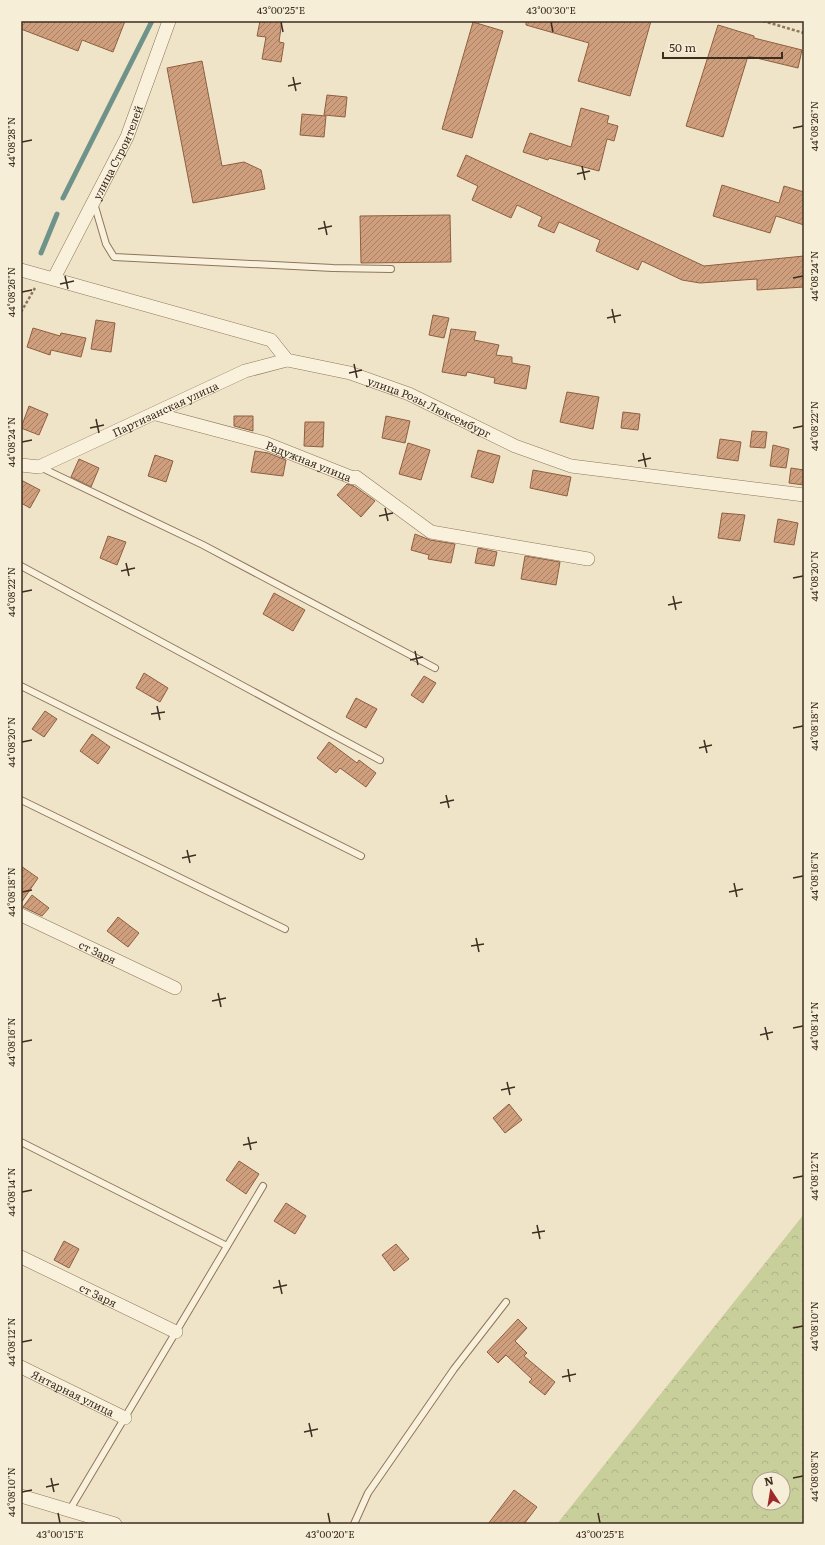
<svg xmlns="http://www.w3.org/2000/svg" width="825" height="1545" viewBox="0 0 825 1545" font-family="Literata,serif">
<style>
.forest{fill:url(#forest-crowns);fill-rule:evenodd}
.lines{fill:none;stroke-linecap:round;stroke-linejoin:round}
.stream{stroke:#6f938a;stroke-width:5}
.building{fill:url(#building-hatch);stroke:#8d5f41}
.service-casing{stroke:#8d765c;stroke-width:8}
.minor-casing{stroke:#8d765c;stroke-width:14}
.path{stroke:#8d765c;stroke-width:2.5;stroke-dasharray:3 2;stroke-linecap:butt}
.service{stroke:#faf1dc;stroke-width:6}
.minor{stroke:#faf1dc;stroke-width:13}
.ticks{fill:none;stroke:#3d2e20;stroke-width:1.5}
.labels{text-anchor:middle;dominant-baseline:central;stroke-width:3;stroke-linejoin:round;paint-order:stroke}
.street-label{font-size:11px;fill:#3d2e20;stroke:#f7eed8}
.neatline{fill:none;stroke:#3d2e20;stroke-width:1.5}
.ticks-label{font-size:10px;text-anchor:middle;fill:#3d2e20}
</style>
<defs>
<pattern id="forest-crowns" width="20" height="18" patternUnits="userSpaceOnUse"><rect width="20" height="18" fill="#c9cf9b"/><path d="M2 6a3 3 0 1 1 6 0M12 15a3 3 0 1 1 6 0" fill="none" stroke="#aeb285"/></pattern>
<pattern id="building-hatch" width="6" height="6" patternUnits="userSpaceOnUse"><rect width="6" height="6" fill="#cf9f7d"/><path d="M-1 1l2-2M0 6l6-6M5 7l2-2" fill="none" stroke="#a98266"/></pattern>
</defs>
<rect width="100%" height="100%" fill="#f0e4c8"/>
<!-- forest -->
<path class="forest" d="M804 1214V1524H557ZM759 1479H783V1503H759Z"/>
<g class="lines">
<!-- stream -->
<g class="stream">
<polyline points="63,198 152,21"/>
<polyline points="41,253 57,214"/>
</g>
</g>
<!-- building -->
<g class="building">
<polygon points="21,21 125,21 113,52 82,40 78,51 21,29"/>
<polygon points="260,21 282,21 279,42 284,43 281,62 262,59 266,37 257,36"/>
<polygon points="526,21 651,21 630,96 578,81 589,43 526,25"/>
<polygon points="473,22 503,31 472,138 442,129"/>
<polygon points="718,25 754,36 754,38 802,50 798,68 748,56 723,137 686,126"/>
<polygon points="202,61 222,166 244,162 261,170 265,189 193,203 167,68"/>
<polygon points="327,95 347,97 345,117 324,115"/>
<polygon points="581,108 609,116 607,123 618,126 614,141 607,139 599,171 549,158 548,160 523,152 530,133 571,147"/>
<polygon points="302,114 326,116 324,137 300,135"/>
<polygon points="466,155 704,266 804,256 804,287 757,290 757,279 700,283 682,280 642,261 638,270 596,251 600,240 559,222 554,233 538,226 542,217 517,205 511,218 472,200 478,186 457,176"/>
<polygon points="722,185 779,203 784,186 804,192 804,225 776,216 770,233 713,216"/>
<polygon points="450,215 451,262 361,263 360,216"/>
<polygon points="433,315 449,318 444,338 429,335"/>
<polygon points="96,320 115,323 111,352 91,349"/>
<polygon points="33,328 60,336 61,333 86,338 81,357 51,350 50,355 27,347"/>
<polygon points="451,329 476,332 474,340 499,345 496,355 512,357 512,363 530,366 526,389 494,383 495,378 467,372 466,376 442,372"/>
<polygon points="567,392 599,397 593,429 560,422"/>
<polygon points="29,406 48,414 39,435 21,428"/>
<polygon points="623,412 640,414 638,430 621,428"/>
<polygon points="234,416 253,416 253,431 234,426"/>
<polygon points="386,416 410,421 405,443 382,438"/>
<polygon points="305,422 324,422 323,447 304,446"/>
<polygon points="752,431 767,432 765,448 750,447"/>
<polygon points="720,439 741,442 738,461 717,458"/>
<polygon points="408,443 430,450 421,480 399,474"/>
<polygon points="773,445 789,449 786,468 770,466"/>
<polygon points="478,450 500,456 493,483 471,477"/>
<polygon points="255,451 268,453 286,460 283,476 251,472"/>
<polygon points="155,455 173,461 166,482 148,476"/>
<polygon points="79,459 99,468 91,487 71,477"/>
<polygon points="791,468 804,470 804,485 789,483"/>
<polygon points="533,470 571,477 567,496 530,488"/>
<polygon points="21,480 40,490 30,508 21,503"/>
<polygon points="347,484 354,486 375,501 361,517 337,495"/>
<polygon points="722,513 745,515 740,541 718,538"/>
<polygon points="778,519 798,523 794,545 774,542"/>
<polygon points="415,534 430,540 455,544 451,563 428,559 429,555 411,550"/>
<polygon points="108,536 126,542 117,565 100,558"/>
<polygon points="478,548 497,552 494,566 475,563"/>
<polygon points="525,556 560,562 556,585 521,579"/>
<polygon points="274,593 305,610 293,631 263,614"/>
<polygon points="144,673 168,688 160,702 136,688"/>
<polygon points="424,676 436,683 423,703 411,695"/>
<polygon points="356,698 377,709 366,728 346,717"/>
<polygon points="45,711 57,719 44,737 32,729"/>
<polygon points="92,734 110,747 98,764 80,751"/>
<polygon points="329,742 357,763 359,760 376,773 366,787 340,768 336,773 317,758"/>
<polygon points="21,866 38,878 21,903"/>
<polygon points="32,895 49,908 42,916 23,907"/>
<polygon points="118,917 139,933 128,947 107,931"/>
<polygon points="509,1104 522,1120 505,1133 493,1118"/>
<polygon points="239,1161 259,1174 246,1194 226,1180"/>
<polygon points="286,1203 306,1216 295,1234 274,1221"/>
<polygon points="64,1241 79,1249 69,1268 54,1260"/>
<polygon points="396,1244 409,1259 394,1271 382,1255"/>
<polygon points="518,1319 527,1328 515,1341 527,1353 524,1356 555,1382 545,1395 529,1382 532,1379 506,1355 498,1363 487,1352"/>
<polygon points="514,1490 537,1507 524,1524 488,1524"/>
</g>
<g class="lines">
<!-- service casing -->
<g class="service-casing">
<g id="service">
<polyline points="94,203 106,244 114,257 333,268 391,269"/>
<polyline points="40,467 203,545 435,668"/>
<polyline points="21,566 380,760"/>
<polyline points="21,686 361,856"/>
<polyline points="21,800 285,929"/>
<polyline points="21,1142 227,1246"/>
<polyline points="69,1511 263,1186"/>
<polyline points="354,1524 368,1493 454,1369 506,1302"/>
</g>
</g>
<!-- minor casing -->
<g class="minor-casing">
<g id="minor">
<path id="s1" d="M21 270 271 340 287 360 350 373 409 394 515 446 571 466 804 495"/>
<path id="s2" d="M54 278 127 137 169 21"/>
<path id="s3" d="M156 414 265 443 353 478 356 477 431 532 588 559"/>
<path id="s4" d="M21 465 39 467 245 371 287 360"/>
<path id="s5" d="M21 915 175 988"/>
<path id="s6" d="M21 1257 176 1332"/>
<path id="s7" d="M21 1367 125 1418"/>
<polyline points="21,1496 115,1524"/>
</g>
</g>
<!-- path -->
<g class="path">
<polyline points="763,21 804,33"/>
<polyline points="21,312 35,288"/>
</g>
<!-- service -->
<use href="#service" class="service"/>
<!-- minor -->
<use href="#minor" class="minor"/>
</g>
<!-- ticks -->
<path class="ticks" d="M281 22 283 32M551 22 553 32M293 77 296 91M288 86 301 83M793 128 803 126M22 142 32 140M582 166 585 180M577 174 590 171M324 221 327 235M318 229 332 226M65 276 68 289M793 278 803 276M60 284 74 281M22 292 32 290M612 309 615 323M607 318 621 315M354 364 357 378M349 373 362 370M96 419 99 433M90 428 104 425M793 428 803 426M22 442 32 440M643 453 646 467M638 461 651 458M385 508 388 521M379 516 393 513M126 563 129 576M121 571 135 568M793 578 803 576M22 592 32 590M673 596 676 610M668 605 682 602M415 651 418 665M410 660 423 657M157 706 160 720M151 714 165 712M793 728 803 726M704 740 707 753M22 742 32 740M699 748 712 745M446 795 449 808M440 803 454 800M187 850 190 863M182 858 196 855M793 878 803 876M734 883 737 897M22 892 32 890M729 892 743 889M476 938 479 952M471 946 484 944M218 993 221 1007M212 1001 226 998M765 1027 768 1040M793 1028 803 1026M760 1035 773 1032M22 1042 32 1040M507 1082 510 1095M501 1090 515 1087M248 1137 251 1150M243 1145 257 1142M793 1178 803 1176M22 1192 32 1190M537 1225 540 1239M532 1233 545 1231M279 1280 282 1294M273 1288 287 1285M793 1328 803 1326M22 1342 32 1340M568 1369 570 1382M562 1377 576 1374M309 1423 312 1437M304 1432 318 1429M51 1478 54 1492M793 1478 803 1476M46 1487 59 1484M22 1492 32 1490M58 1513 60 1523M328 1513 330 1523M598 1513 600 1523"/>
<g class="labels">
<!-- street labels -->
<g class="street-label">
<text stroke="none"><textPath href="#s2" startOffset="141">улица Строителей</textPath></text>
<text stroke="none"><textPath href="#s1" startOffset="436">улица Розы Люксембург</textPath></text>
<text stroke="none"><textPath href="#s4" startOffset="157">Партизанская улица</textPath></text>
<text stroke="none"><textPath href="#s3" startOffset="160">Радужная улица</textPath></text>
<text stroke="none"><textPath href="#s5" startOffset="85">ст Заря</textPath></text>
<text stroke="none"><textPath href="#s6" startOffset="86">ст Заря</textPath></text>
<text stroke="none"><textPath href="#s7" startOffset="58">Янтарная улица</textPath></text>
</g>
</g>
<!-- border -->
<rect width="825" height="1545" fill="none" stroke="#f7eed8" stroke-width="44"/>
<!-- north arrow -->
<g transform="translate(771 1491) rotate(348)"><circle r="19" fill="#f7eed8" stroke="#ada18e"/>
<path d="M0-3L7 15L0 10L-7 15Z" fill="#9e2a2b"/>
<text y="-6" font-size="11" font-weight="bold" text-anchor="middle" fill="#3d2e20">N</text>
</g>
<!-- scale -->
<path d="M663 52v6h119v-6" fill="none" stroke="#3d2e20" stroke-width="2"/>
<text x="669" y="52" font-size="12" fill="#3d2e20" stroke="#f7eed8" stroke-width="3" paint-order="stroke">50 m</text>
<rect x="22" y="22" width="781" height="1501" class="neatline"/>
<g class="ticks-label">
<text x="281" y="14">43°00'25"E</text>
<text x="551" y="14">43°00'30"E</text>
<text transform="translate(814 126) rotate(-90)" y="4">44°08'26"N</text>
<text transform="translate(11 142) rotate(-90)" y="4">44°08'28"N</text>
<text transform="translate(814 276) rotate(-90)" y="4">44°08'24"N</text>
<text transform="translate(11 292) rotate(-90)" y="4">44°08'26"N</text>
<text transform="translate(814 426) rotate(-90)" y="4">44°08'22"N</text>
<text transform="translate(11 442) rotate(-90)" y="4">44°08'24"N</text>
<text transform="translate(814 576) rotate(-90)" y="4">44°08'20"N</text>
<text transform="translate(11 592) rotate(-90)" y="4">44°08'22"N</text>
<text transform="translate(814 726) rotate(-90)" y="4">44°08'18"N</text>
<text transform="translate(11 742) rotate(-90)" y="4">44°08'20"N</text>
<text transform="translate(814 876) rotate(-90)" y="4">44°08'16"N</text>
<text transform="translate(11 892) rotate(-90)" y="4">44°08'18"N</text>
<text transform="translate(814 1026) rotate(-90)" y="4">44°08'14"N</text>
<text transform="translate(11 1042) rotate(-90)" y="4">44°08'16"N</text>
<text transform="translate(814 1176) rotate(-90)" y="4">44°08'12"N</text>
<text transform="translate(11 1192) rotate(-90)" y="4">44°08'14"N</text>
<text transform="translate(814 1326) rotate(-90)" y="4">44°08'10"N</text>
<text transform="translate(11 1342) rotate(-90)" y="4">44°08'12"N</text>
<text transform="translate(814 1476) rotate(-90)" y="4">44°08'08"N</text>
<text transform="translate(11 1492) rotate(-90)" y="4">44°08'10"N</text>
<text x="60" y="1538">43°00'15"E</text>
<text x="330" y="1538">43°00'20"E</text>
<text x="600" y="1538">43°00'25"E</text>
</g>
</svg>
